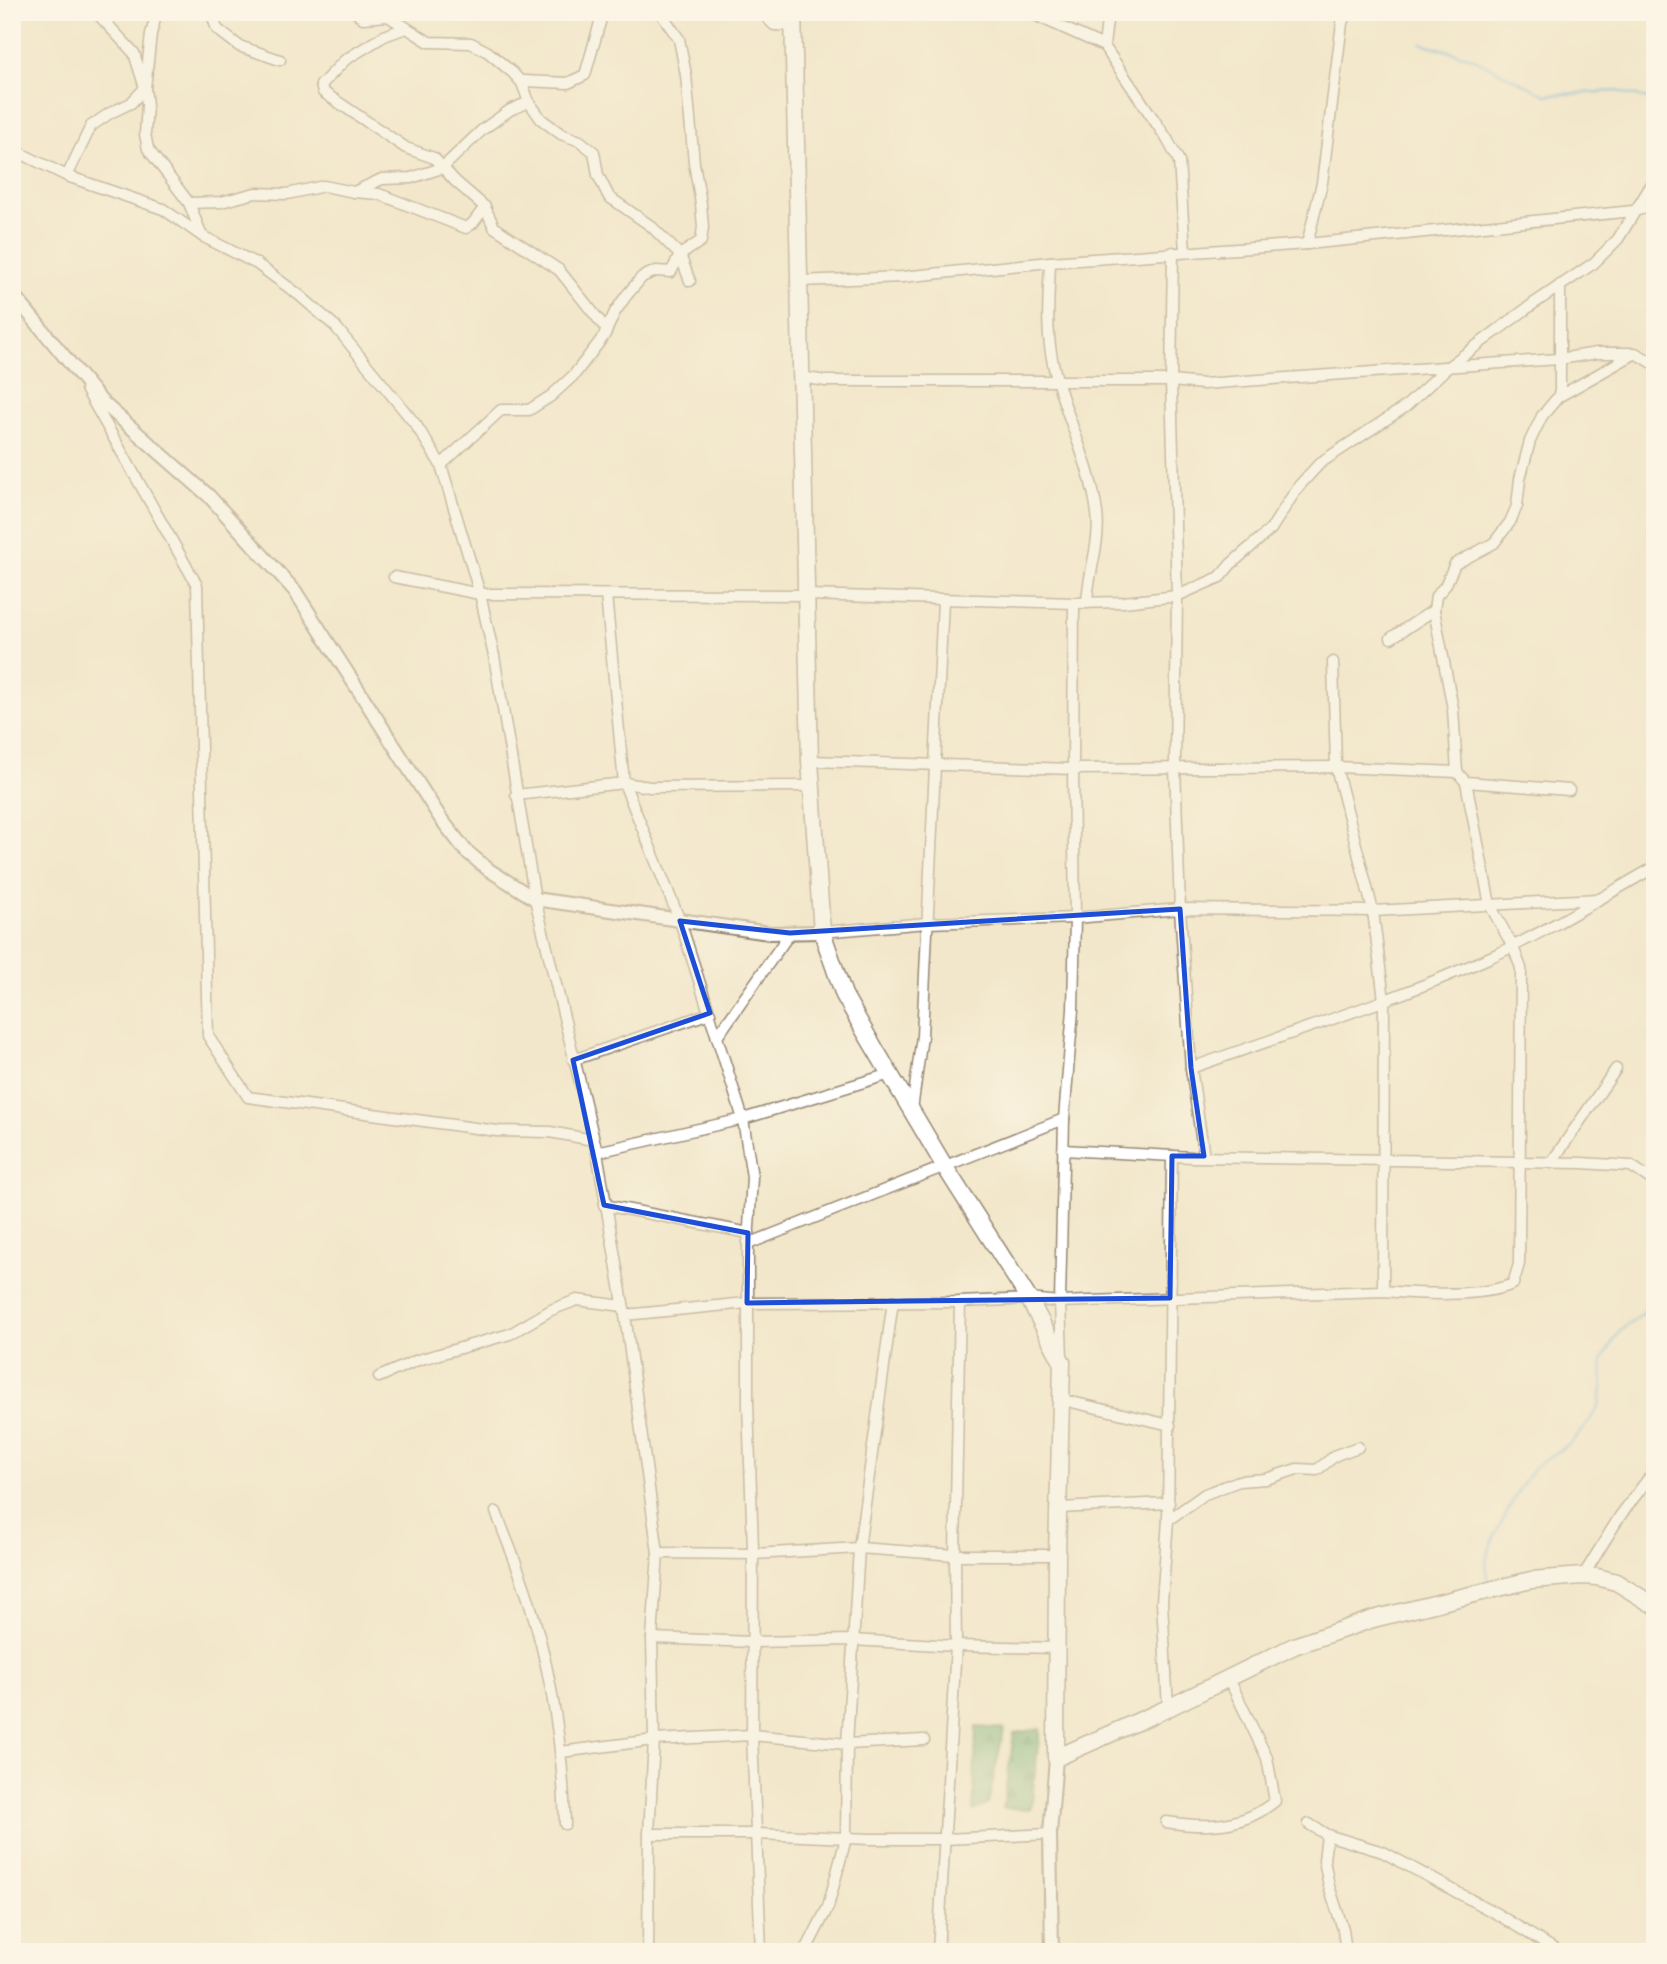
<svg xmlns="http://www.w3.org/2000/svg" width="1667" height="1964" viewBox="0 0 1667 1964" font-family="'Old Standard TT',serif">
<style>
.forest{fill:url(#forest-firs);stroke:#526b48;stroke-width:2}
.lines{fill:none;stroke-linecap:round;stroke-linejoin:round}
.stream{stroke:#64a7d9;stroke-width:2.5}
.minor-casing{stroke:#968874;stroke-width:13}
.tertiary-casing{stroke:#968874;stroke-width:16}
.primary-casing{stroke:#968874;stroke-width:19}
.minor{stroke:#fff;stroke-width:10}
.tertiary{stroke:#fff;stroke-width:12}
.primary{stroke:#fff;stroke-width:16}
.marked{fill:none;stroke:#1d4ed8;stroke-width:5;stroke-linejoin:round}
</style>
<defs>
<pattern id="forest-firs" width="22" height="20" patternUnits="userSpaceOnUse" patternTransform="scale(1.75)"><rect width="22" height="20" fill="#68ac72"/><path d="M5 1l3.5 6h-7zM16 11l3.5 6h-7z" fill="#578c5d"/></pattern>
</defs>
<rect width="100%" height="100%" fill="#fcf5e5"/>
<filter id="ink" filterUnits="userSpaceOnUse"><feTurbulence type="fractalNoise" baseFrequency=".0143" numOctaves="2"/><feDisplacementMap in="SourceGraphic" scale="14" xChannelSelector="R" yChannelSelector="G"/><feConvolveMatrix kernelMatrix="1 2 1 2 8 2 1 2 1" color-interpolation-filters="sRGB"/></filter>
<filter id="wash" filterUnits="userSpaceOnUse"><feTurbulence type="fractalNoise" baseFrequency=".00686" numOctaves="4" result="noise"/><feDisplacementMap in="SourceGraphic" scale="28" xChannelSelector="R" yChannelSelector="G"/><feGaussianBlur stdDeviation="1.57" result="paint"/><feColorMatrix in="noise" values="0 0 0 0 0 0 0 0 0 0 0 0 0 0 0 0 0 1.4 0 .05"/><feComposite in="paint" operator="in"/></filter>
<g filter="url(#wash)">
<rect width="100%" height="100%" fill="#f2e7cb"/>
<!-- forest -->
<g class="forest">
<polygon points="976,1727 1004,1729 988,1804 973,1811"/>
<polygon points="1040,1729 1031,1809 1003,1808 1014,1733"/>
</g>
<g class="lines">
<!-- stream -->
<g class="stream">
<polyline points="1421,43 1470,57 1546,95 1617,91 1655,101"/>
<polyline points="1488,1582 1486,1560 1494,1537 1517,1493 1534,1467 1571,1443 1588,1423 1599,1406 1603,1384 1602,1360 1619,1332 1655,1304"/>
</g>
</g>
</g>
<g filter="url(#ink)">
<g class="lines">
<!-- minor casing -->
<g class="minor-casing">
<g id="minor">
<polyline points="96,12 134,53 145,88 147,105 145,134 148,149 189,203 202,236"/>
<polyline points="211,12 217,29 239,46 280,60"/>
<polyline points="355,12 363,18 388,16 429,42 471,43 488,52 513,73 522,83 529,102 541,119 561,134 580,141 594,152 598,175 609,197 651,226 680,255 690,281"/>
<polyline points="761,12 774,25 794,26"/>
<polyline points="1028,12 1104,46 1167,139 1179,161 1185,251"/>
<polyline points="406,28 384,36 345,60 321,85 323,92 406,148 434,158 455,181 485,207 494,227 559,270 607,330"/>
<polyline points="1104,46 1108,12"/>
<polyline points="522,83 524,81 568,83 585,75 603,12"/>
<polyline points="12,149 67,176 163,209 202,236 257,264 299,295 335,326 416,425 441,465 480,594 494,656 535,899 597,1152 625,1315 658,1553 652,1638 654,1740 649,1834 648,1952"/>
<polyline points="67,176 91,126 110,113 131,103 145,88 151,34 157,12"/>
<polyline points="354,192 379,194 466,228 473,223 485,207"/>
<polyline points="189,203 221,202 255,193 287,194 324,186 354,192 382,179 411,178 442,168 482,130 510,110 529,102"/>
<polyline points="1307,244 1322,183 1342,23 1346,12"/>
<polyline points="1173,252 1171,381 1177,596 1175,767 1180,909 1191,1068 1204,1156"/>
<path d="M1050 262C1049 292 1046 323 1051 353 1060 407 1090 458 1097 513 1101 543 1088 572 1087 603"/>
<polyline points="799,281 902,277 1050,262 1307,244 1633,211 1655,206"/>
<polyline points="801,377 826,381 1171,381 1203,384 1559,359 1597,353 1635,353 1655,364"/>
<polyline points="86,389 197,585 208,1036 248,1097 497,1131 550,1132 593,1140"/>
<polyline points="1558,397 1634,354"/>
<polyline points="441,465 501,410 529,410 551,396 574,375 604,336 615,312 626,296 642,277 656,271 671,272 680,255 701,241 703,227 701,204 694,163 686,75 679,39 660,12"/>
<polyline points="394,577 480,594 807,595 1074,603 1124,602 1177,596 1220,577 1231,564 1271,529 1298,487 1320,463 1405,407 1449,366 1533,304 1594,263 1618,239 1655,179"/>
<polyline points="606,595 624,783 680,921 743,1119 752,1177 748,1244 748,1404 753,1549 752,1735 761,1952"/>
<polyline points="1434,610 1436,596 1445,586 1455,564 1494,543 1510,522 1517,506 1520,479 1530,441 1542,416 1558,397 1560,390 1560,285"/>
<polyline points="1391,638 1434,610 1453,709 1457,772"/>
<polyline points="1333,662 1336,767 1373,911 1384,1000 1383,1291"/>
<polyline points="810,761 1073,769 1336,767 1457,772 1466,782 1569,790"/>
<polyline points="516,795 624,783 650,787 810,786"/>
<polyline points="822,932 927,923 1075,918 1180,909 1373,911 1598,899"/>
<polyline points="717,1037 790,933"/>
<polyline points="573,1060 710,1013"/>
<path d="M1191 1068C1289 1033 1391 1002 1486 959 1544 933 1599 899 1655 867"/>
<polyline points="912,1110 922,1036 943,601"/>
<polyline points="1063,1150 1192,1157 1581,1163 1631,1166 1655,1182"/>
<polyline points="597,1152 743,1119 890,1074"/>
<polyline points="1551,1163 1616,1069"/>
<polyline points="604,1205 749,1233"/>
<polyline points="748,1244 1064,1119"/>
<path d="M625 1315 747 1303 960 1302 1029 1299 1060 1302 1383 1291C1419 1294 1480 1298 1513 1284L1519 1264 1521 968 1513 947 1490 905 1466 782"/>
<polyline points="1062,1358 1060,1302 1064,1119 1073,1010 1075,918 1073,769 1074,603"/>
<polyline points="379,1377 418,1360 510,1334 551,1310 577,1300 623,1306"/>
<polyline points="1063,1400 1170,1425"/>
<polyline points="1058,1508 1169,1503"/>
<path d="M496 1512C507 1541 519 1569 528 1598 551 1670 563 1748 565 1824"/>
<polyline points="1168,1520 1205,1494 1239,1481 1266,1479 1297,1469 1317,1470 1336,1455 1358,1447"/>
<polyline points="658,1553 753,1554 859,1548 955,1555 1057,1555"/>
<polyline points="1583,1576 1620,1516 1655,1470"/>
<polyline points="652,1638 752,1642 852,1640 956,1646 1057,1648"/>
<polyline points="1168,1708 1162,1602 1168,1520 1172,1156"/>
<polyline points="561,1752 654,1740 752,1735 847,1744 924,1740"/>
<path d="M1166 1822C1206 1828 1243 1828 1275 1801L1267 1758 1228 1677"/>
<polyline points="1309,1824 1327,1835 1383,1852 1497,1914 1559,1952"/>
<polyline points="649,1834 757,1834 870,1839 945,1839 1050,1834"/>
<polyline points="1327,1835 1324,1860 1329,1886 1343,1929 1346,1952"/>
<polyline points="803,1952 807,1948 828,1907 846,1838 847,1744 859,1548 893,1301"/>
<polyline points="938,1952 956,1646 955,1555 960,1302"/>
</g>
</g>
<!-- tertiary casing -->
<g class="tertiary-casing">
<g id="tertiary">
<polyline points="12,293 102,402 209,496 295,591 441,819 466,851 489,870 535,899 769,933 822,932"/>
<polyline points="1052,1952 1050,1834 1056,1758"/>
</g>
</g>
<!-- primary casing -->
<g class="primary-casing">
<polyline id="primary" points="793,12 810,761 822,932 844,995 865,1032 945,1167 1029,1299 1062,1362 1057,1555 1056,1758 1168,1708 1294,1646 1373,1619 1531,1580 1583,1576 1597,1577 1616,1582 1655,1606"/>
</g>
<!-- minor -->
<use href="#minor" class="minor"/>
<!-- tertiary -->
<use href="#tertiary" class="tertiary"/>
<!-- primary -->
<use href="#primary" class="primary"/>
</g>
</g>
<!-- marked area -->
<path d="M0 0H1667V1964H0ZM1180 909 1191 1068 1204 1156H1172L1170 1298 747 1303 748 1233 604 1205 573 1060 710 1013 680 921 790 933Z" fill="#f2e7cb" fill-opacity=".55" fill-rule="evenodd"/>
<path class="marked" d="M1180 909 1191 1068 1204 1156H1172L1170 1298 747 1303 748 1233 604 1205 573 1060 710 1013 680 921 790 933Z"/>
<!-- margin -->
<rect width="1667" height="1964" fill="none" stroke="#fcf5e5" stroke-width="42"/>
</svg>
